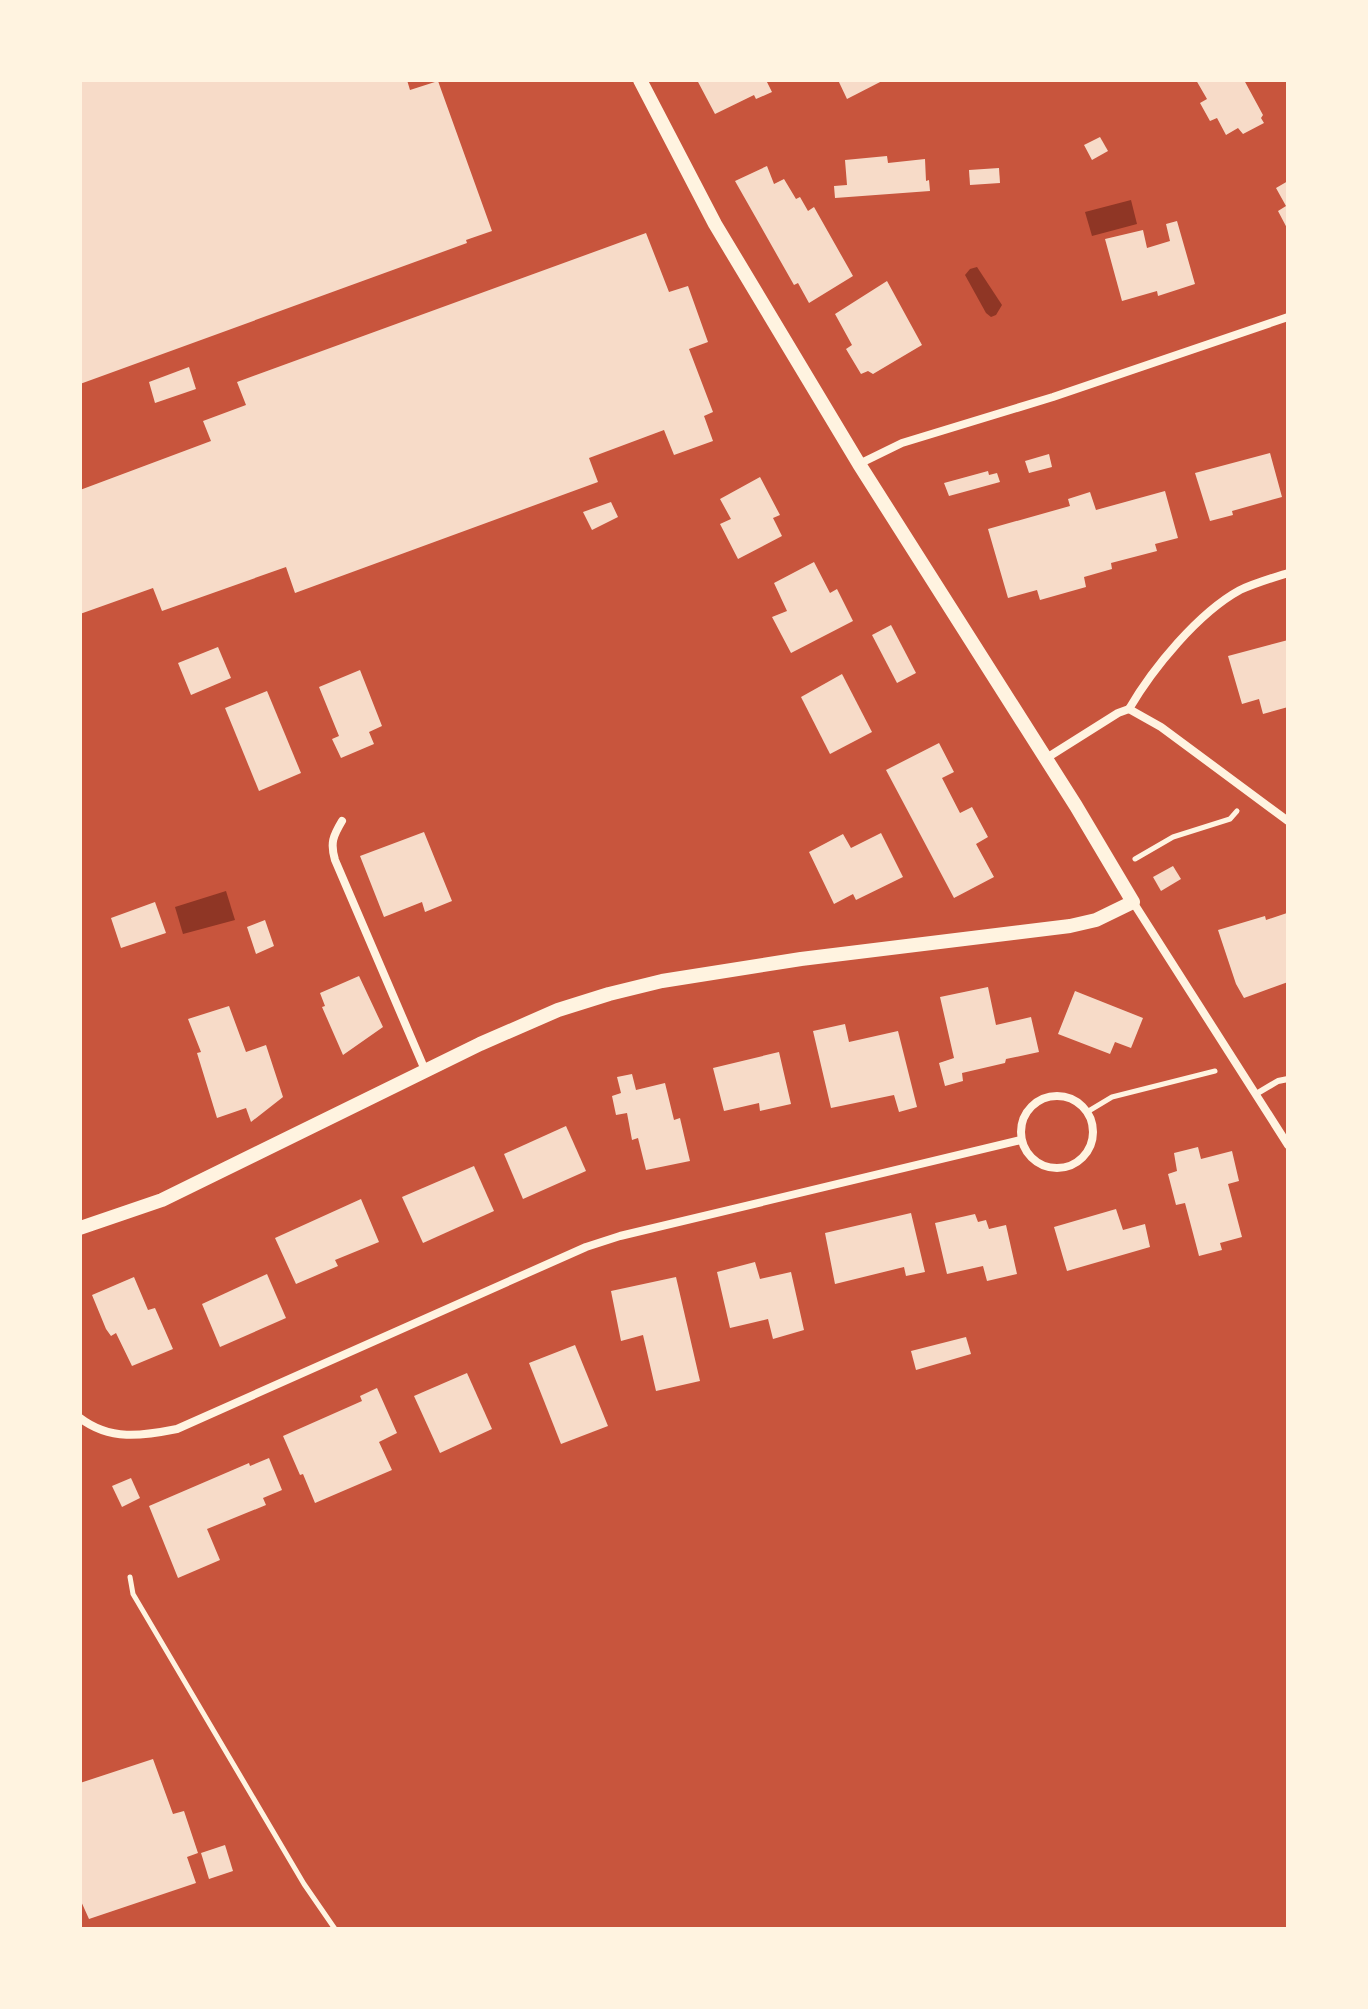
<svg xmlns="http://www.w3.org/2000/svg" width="1368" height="2009" viewBox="0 0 1368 2009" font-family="Manrope,sans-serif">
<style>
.water{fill:#8f3625}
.building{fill:#f7dbc8}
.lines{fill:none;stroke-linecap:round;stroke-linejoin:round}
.path{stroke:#fff3e0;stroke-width:5}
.service{stroke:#fff3e0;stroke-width:6}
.minor{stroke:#fff3e0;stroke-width:8}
.tertiary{stroke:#fff3e0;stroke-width:14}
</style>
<rect width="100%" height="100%" fill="#c8553d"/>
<!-- water -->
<g class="water">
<polygon points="1131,200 1137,224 1092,236 1085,212"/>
<polygon points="977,267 1002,305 996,315 991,317 986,313 965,275 970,269"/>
<polygon points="226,891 235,920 183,934 175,907"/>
</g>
<!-- building -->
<g class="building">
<polygon points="80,80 407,80 410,90 438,81 492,231 466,240 467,243 80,384"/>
<polygon points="697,80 766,80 772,92 756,99 754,95 715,114"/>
<polygon points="838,80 884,80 847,99"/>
<polygon points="1196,80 1244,80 1263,115 1261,118 1264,123 1243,134 1238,128 1226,135 1217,118 1210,121 1200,103 1207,99"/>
<polygon points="1100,137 1108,151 1092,160 1084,145"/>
<polygon points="887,156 888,163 925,159 926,181 929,180 930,191 835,198 834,186 847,185 845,160"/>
<polygon points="767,166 774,184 784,179 796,199 800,197 808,211 814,207 853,276 809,303 798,283 794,285 735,181"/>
<polygon points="999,168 1000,183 970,185 969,170"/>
<polygon points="1288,181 1288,230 1278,211 1286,206 1276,188"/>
<polygon points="1177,221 1195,284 1158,296 1157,291 1122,301 1105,239 1143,230 1147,248 1170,241 1166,224"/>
<polygon points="646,233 669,292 688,286 708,342 689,349 713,412 704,416 713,441 674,455 664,430 589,458 598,482 295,593 286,567 162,611 153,588 80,614 80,490 211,441 203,421 246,405 237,382"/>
<polygon points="887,281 922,345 873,374 868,371 861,374 846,349 852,345 835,314"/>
<polygon points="189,367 196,389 155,403 149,382"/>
<polygon points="1270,453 1282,497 1232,511 1233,515 1210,521 1195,473"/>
<polygon points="1049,454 1052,467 1029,473 1025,461"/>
<polygon points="988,471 989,475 997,473 1000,482 949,496 944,483"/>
<polygon points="760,477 780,515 773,518 782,536 738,559 720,524 731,519 720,499"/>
<polygon points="1165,491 1178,538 1155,544 1157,551 1111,563 1112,569 1084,577 1086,587 1040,600 1037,590 1008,598 988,529 1070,506 1068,499 1090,492 1096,510"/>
<polygon points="611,502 618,517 592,530 583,512"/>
<polygon points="814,562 830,593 837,589 853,621 791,653 772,617 787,611 774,583"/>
<polygon points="891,625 916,673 897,683 872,635"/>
<polygon points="1288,640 1288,707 1263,714 1259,699 1242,704 1228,656"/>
<polygon points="218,647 231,678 191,695 178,663"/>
<polygon points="360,670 382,726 369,732 374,744 341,758 332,739 339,736 319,687"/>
<polygon points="842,674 872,732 830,754 801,697"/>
<polygon points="267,691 301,773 259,791 225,708"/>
<polygon points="939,743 954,772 942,778 960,813 972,807 988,837 976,844 994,877 954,898 886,770"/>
<polygon points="424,832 452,901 425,912 422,902 384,917 360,856"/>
<polygon points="881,833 903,877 856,900 853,894 834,904 809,852 843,834 851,848"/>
<polygon points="1173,866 1181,879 1161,891 1153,877"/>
<polygon points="155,902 166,933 121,948 111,918"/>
<polygon points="1287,913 1288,982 1244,998 1236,984 1218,930 1265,916 1266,920"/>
<polygon points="265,920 274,946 256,954 247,927"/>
<polygon points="359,976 383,1027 343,1055 322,1007 325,1006 320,993"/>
<polygon points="988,987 996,1025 1031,1017 1039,1052 1006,1059 1005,1063 962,1073 963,1081 945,1086 939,1063 954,1058 940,997"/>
<polygon points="1075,991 1143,1018 1131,1048 1115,1042 1110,1054 1058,1034"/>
<polygon points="229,1006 246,1052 266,1045 283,1097 251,1122 246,1108 217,1118 197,1053 201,1052 188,1019"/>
<polygon points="845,1024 849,1042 898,1031 917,1107 899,1112 894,1095 831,1108 813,1031"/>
<polygon points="779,1052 791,1104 760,1111 759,1103 724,1111 713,1068"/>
<polygon points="632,1074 636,1090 665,1083 674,1120 680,1118 690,1161 646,1170 638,1138 632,1140 627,1113 616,1115 612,1096 621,1093 617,1077"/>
<polygon points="566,1126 586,1171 523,1199 504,1154"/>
<polygon points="1198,1147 1201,1159 1232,1151 1239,1181 1228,1184 1242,1237 1220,1243 1222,1250 1199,1256 1185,1203 1176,1205 1168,1174 1177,1171 1174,1153"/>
<polygon points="474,1166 494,1211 423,1243 402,1197"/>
<polygon points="361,1199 379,1242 335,1260 338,1266 296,1284 275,1238"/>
<polygon points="1116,1209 1123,1230 1145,1224 1150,1247 1067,1271 1054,1227"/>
<polygon points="911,1213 925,1272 906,1276 904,1267 835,1284 825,1233"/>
<polygon points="975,1214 978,1222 986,1220 989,1229 1006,1225 1017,1274 987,1281 983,1266 947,1274 935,1223"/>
<polygon points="755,1262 760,1279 791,1272 804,1330 773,1339 768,1319 730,1328 717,1272"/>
<polygon points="267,1274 286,1318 220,1347 202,1304"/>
<polygon points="134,1277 148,1310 155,1308 173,1349 132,1366 116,1333 111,1336 106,1329 92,1295"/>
<polygon points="676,1277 700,1381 656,1391 643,1335 621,1341 611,1291"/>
<polygon points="966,1337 971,1354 916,1370 911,1351"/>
<polygon points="575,1345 608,1426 561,1444 529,1363"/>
<polygon points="467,1373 492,1429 440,1453 414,1396"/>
<polygon points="377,1388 397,1433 379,1442 392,1470 315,1503 303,1474 300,1475 283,1436 362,1401 360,1396"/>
<polygon points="269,1458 282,1490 263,1498 266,1505 207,1529 220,1560 178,1578 149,1506 249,1463 250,1466"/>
<polygon points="131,1478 140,1498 122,1507 112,1486"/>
<polygon points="153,1759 173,1814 184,1811 198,1853 187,1857 196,1883 89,1919 80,1899 80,1783"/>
<polygon points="225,1845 233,1871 209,1879 201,1853"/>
</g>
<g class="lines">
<!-- path -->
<g class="path">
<polyline points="1135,859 1173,837 1230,819 1237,811"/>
<polyline points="1087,1112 1112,1097 1215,1071"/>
<polyline points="130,1577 133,1594 304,1884 335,1929"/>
</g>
<!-- service -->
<polyline class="service" points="1256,1094 1278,1081 1288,1079"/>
<!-- minor -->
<g class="minor">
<polyline points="859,464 902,443 1053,397 1288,317"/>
<polyline points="1129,709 1161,727 1288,821"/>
<path d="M1045 759 1118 713 1129 709C1153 668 1198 613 1240 590 1255 583 1272 578 1288 573"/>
<path d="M342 821C333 836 330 843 335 860L425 1070"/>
<polyline points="1133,902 1288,1145"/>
<circle cx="1057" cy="1132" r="36"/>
<path d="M80 1418C110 1441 142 1436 177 1429L586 1247 620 1236 1021 1140"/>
</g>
<!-- tertiary -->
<polyline class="tertiary" points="80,1228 162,1200 480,1044 558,1010 609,994 662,981 801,959 1070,926 1096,920 1133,902 1076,806 859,464 715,224 640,80"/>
</g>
<!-- border -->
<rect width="1368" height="2009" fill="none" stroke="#fff3e0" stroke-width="164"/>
</svg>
